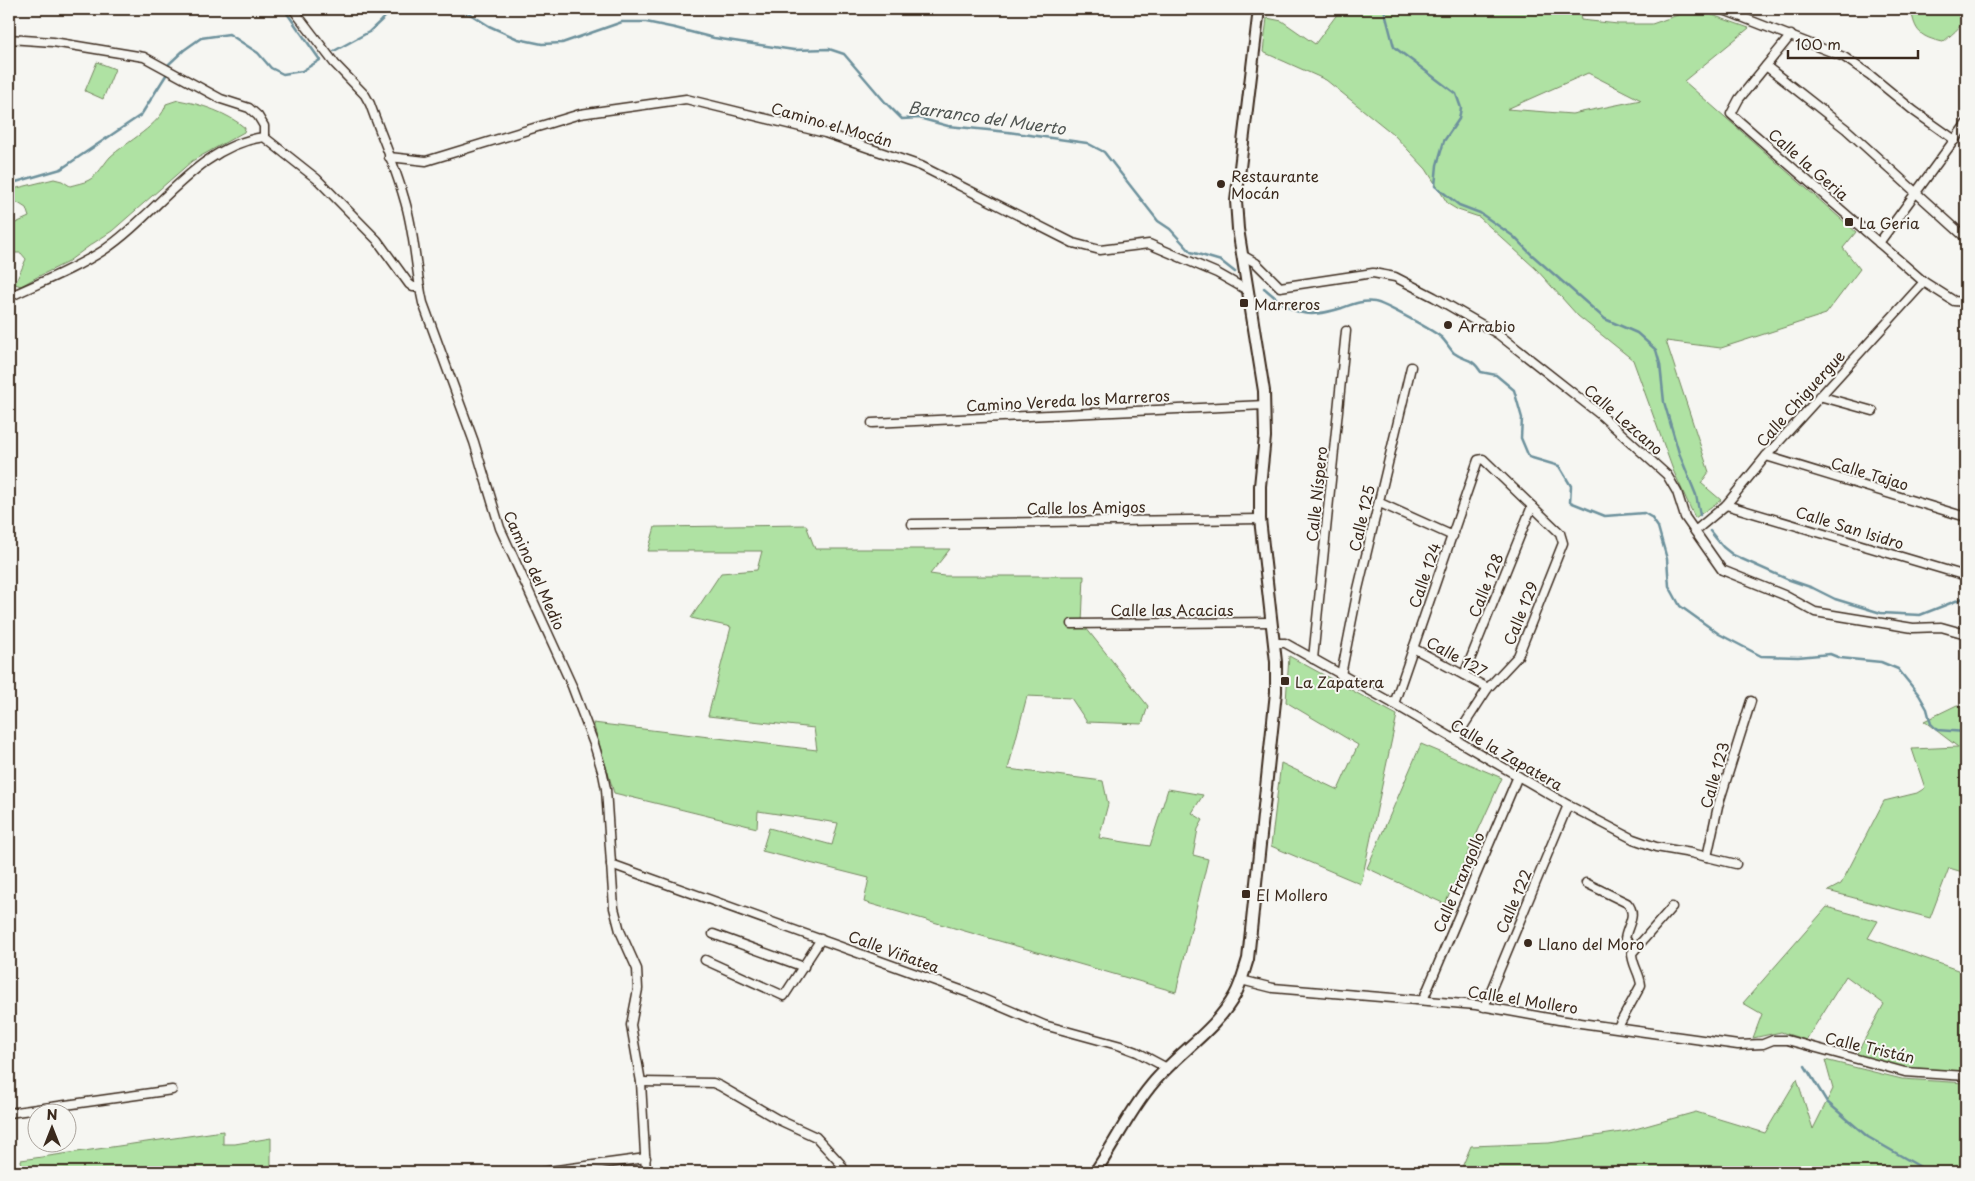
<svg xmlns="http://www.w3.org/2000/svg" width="1975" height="1181" viewBox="0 0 1975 1181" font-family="'Playpen Sans',sans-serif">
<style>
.green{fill:#afe2a3;stroke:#758660;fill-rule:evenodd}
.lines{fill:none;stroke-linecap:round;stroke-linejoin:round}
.stream{stroke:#6d919c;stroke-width:2.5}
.minor-casing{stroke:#3b2a1e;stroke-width:11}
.secondary-casing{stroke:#3b2a1e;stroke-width:14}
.minor{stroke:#f6f6f2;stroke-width:8}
.secondary{stroke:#f6f6f2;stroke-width:10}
.poi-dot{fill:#3b2a1e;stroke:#f6f6f2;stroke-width:2}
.labels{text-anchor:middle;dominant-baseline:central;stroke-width:4;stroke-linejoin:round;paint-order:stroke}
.street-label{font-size:15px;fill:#3b2a1e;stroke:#f6f6f2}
.poi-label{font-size:15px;fill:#3b2a1e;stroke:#f6f6f2;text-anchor:start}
.water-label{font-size:16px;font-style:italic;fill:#505552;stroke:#f6f6f2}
</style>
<rect width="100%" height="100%" fill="#f6f6f2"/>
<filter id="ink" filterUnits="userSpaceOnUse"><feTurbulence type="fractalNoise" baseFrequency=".02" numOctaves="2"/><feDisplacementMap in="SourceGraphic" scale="10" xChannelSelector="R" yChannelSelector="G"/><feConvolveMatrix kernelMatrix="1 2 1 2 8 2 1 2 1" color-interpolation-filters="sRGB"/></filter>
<g filter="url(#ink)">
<!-- green -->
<g class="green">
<path d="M1341 9H1579L1581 20 1618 24H1652L1695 9 1749 28 1684 81 1856 232 1843 248 1860 269 1826 314 1721 348 1666 341 1709 472 1701 483 1721 500 1695 518 1673 470 1633 360 1578 316 1536 269 1479 217 1458 210 1448 204 1426 169 1393 134 1326 80 1263 52 1267 18 1282 21 1315 44ZM1588 73 1641 100 1572 114 1507 109Z"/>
<path d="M1911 9H1966C1966 25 1954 32 1943 42 1920 37 1915 32 1911 9Z"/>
<polygon points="97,62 115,69 103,99 85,91"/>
<path d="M178 100C201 104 228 113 245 128L244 132 192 161 112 231 92 244 66 263 39 276 21 286 15 284 26 259 21 253H9V226L29 217 26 208 18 203 9 207V190L54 179 62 181 70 186C76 184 84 183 89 180 98 175 103 165 110 157 125 143 162 124 166 104Z"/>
<polygon points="806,525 815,549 950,549 930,574 944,576 1084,576 1082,623 1148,706 1142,724 1087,722 1071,698 1027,696 1008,769 1103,781 1108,804 1099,838 1150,846 1168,789 1203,795 1192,813 1203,820 1198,829 1193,855 1208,859 1176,992 864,902 869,878 762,851 769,828 832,845 838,823 758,811 757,828 614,793 593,723 817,750 814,728 708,716 731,627 691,618 721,573 757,570 762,551 648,551 655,527"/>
<polygon points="1289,656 1397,715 1361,884 1271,846 1281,763 1338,790 1358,745 1286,702"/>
<polygon points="1957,705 1966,707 1966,748 1959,747 1966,755 1966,873 1949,868 1930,918 1828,891 1841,884 1884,801 1917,793 1925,788 1912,749 1958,747 1924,721"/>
<polygon points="1421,744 1502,778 1445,904 1367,868"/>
<polygon points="1827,907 1878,921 1868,938 1966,973 1966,1073 1909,1069 1855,1057 1884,1004 1846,976 1806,1040 1781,1032 1753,1038 1762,1014 1743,1003"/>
<polygon points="1825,1060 1902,1079 1966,1083 1966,1172 1460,1172 1471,1146 1549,1143 1628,1131 1696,1112 1765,1133 1797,1079 1813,1129 1833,1089"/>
<polygon points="223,1131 223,1144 235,1144 271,1138 271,1167 241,1172 22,1172 21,1160"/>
</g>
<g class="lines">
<!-- stream -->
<g class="stream">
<polyline points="454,9 470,14 489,26 518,39 542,44 562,43 622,22 646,22 675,28 714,38 760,45 794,50 829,49 844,54 885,102 902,119 919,118 948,126 1008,132 1087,143 1104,152 1158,221 1170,229 1191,252 1221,261 1235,272"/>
<polyline points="1384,9 1394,47 1456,94 1461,108 1459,119 1444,141 1437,165 1435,186 1459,205 1480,213 1513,236 1532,255 1605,319 1637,333 1656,350 1660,364 1664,402 1679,453 1696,495 1700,515"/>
<polyline points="334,51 369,32 387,15 403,9"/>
<polyline points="9,184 61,169 141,115 168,72 169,64 184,50 201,38 229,34 258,53 271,68 283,74 302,71 320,60 284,9"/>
<path d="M1264 288C1294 314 1303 320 1342 308 1353 304 1363 300 1375 302 1383 303 1436 332 1442 338 1446 342 1450 349 1454 353 1466 362 1471 356 1481 372L1496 375 1514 390 1522 418 1521 438 1529 457 1559 466 1571 486 1570 502 1605 516 1644 513 1651 517 1658 527 1667 559 1669 586 1680 606 1719 634 1761 656 1798 657 1830 654 1840 658 1881 662 1898 669 1919 695 1927 709 1931 724 1937 730 1966 732"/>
<polyline points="1710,531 1723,547 1733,555 1787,579 1813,588 1835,599 1881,613 1920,615 1966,597"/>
<polyline points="1805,1066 1827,1102 1868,1137 1924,1169 1966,1170"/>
</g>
<!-- minor casing -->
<g class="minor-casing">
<g id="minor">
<path d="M293 9 335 64 365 95 370 104C381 135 395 166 404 198 415 232 415 268 423 303L474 442 500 528 572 686 594 744 603 774 606 789 614 908 620 931 637 969 638 989 631 1025 641 1082 646 1172"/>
<polyline points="1721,9 1844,57 1870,75 1914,111 1955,140"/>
<polyline points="1791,35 1739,99 1731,114 1924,282 1954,301 1966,302"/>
<polyline points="9,39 53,42 144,57 221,99 249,108 258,116 264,126 264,137"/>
<polyline points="1766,66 1846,129 1966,238"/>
<polyline points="389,157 426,161 580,114 686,99 825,133 921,166 1073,243 1100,250 1149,244 1217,273 1247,290"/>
<polyline points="1879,243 1966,124"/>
<polyline points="1242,255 1256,263 1280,287 1373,273 1395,277 1434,297 1498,334 1602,416 1667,475 1677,492 1685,517 1722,570 1784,595 1815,612 1913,628 1941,627 1966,634"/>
<path d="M9 297C41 282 75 269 104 250 158 214 197 146 264 137L317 179 377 240 409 284 413 287H420"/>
<polyline points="1819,396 1873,411"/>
<polyline points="872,423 1265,405"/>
<polyline points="1766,456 1966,517"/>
<polyline points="1380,503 1453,536"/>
<polyline points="1726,505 1966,576"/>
<polyline points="912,524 1260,519"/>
<polyline points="1695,531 1726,505 1766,456 1924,282"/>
<polyline points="1072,624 1271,622"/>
<polyline points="1274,643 1285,643 1394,704 1568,805 1633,839 1656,847 1691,853 1736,864"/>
<polyline points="1413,648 1488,688"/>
<polyline points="1313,659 1346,331"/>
<polyline points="1341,675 1358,589 1411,367"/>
<polyline points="1464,675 1532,506"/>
<polyline points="1394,704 1478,460 1483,459 1560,533 1563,543 1518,656 1488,688 1455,739"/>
<polyline points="1707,857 1718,806 1751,701"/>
<polyline points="611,864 969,993 1044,1025 1121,1046 1137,1052 1167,1068"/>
<path d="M1586 883 1627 903C1638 915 1627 925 1625 939L1635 949"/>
<polyline points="713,934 804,967"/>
<polyline points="705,960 784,996 821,939"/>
<polyline points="1241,980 1273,988 1476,1005 1559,1020 1738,1045 1763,1044 1773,1040 1787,1040 1905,1072 1966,1076"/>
<polyline points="1423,1000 1518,776"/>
<polyline points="1484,1007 1568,805"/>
<path d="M1618 1027 1641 985C1640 973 1632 965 1632 953L1672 907"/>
<polyline points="641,1082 713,1083 720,1086 777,1119 816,1137 840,1163 845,1172"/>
<polyline points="9,1113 172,1090"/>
<polyline points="542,1172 646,1158"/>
</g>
</g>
<!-- secondary casing -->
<g class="secondary-casing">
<path id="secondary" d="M1095 1172C1114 1145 1128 1114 1149 1088 1175 1054 1214 1033 1235 995 1241 984 1244 971 1248 959L1276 692V662L1260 519V486L1265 437 1264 391 1238 229 1236 201 1259 9"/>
</g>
<!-- minor -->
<use href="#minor" class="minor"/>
<!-- secondary -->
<use href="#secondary" class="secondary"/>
</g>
</g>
<!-- markers -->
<g class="poi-dot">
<circle cx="1221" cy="184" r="5"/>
<rect x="1844" y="217" width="10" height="10" rx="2.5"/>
<rect x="1239" y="298" width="10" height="10" rx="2.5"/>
<circle cx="1448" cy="325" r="5"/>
<rect x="1280" y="676" width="10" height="10" rx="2.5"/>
<rect x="1241" y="889" width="10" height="10" rx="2.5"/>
<circle cx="1528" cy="943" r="5"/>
</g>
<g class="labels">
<!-- street labels -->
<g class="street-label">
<text transform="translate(832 124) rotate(16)">Camino el Mocán</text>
<text transform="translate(1809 164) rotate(41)">Calle la Geria</text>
<text transform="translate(1800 398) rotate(-48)">Calle Chiguergue</text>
<text transform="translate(1068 400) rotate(-3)">Camino Vereda los Marreros</text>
<text transform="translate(1624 419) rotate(41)">Calle Lezcano</text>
<text transform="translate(1870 473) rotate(17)">Calle Tajao</text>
<text transform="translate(1316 494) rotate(-84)">Calle Níspero</text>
<text transform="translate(1086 507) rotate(-1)">Calle los Amigos</text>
<text transform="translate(1361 518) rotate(-77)">Calle 125</text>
<text transform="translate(1850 527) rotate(17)">Calle San Isidro</text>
<text transform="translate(535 570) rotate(66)">Camino del Medio</text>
<text transform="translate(1424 575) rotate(-71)">Calle 124</text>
<text transform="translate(1485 585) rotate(-68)">Calle 128</text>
<text x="1172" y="609">Calle las Acacias</text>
<text transform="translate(1520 613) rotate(-68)">Calle 129</text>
<text transform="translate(1457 656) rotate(29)">Calle 127</text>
<text transform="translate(1507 754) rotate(30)">Calle la Zapatera</text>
<text transform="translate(1714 775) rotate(-74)">Calle 123</text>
<text transform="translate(1458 882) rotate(-67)">Calle Frangollo</text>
<text transform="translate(1513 901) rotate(-67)">Calle 122</text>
<text transform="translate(894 951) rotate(20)">Calle Viñatea</text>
<text transform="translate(1523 999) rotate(9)">Calle el Mollero</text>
<text transform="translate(1870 1047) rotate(13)">Calle Tristán</text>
</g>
<!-- poi labels -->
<g class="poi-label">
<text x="1231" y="175">Restaurante<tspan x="1231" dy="17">Mocán</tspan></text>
<text x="1859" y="222">La Geria</text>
<text x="1254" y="303">Marreros</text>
<text x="1458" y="325">Arrabio</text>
<text x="1295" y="681">La Zapatera</text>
<text x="1256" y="894">El Mollero</text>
<text x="1538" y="943">Llano del Moro</text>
</g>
<!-- water labels -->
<g class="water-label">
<text transform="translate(987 117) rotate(8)">Barranco del Muerto</text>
</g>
</g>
<!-- margin -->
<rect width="1975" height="1181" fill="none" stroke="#f6f6f2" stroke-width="30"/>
<rect x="15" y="15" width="1945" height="1151" fill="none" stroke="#3b2a1e" stroke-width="2" filter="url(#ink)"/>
<!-- north arrow -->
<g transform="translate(52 1128)"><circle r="24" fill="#f6f6f2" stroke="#aba49d"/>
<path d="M0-4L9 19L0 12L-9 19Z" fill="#3b2a1e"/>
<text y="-8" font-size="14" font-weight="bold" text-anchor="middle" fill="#3b2a1e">N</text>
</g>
<!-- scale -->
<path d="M1788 50v8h130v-8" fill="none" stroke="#3b2a1e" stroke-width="2.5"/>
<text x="1795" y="50" font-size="15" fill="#3b2a1e" stroke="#f6f6f2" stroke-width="4" paint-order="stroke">100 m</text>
</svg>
